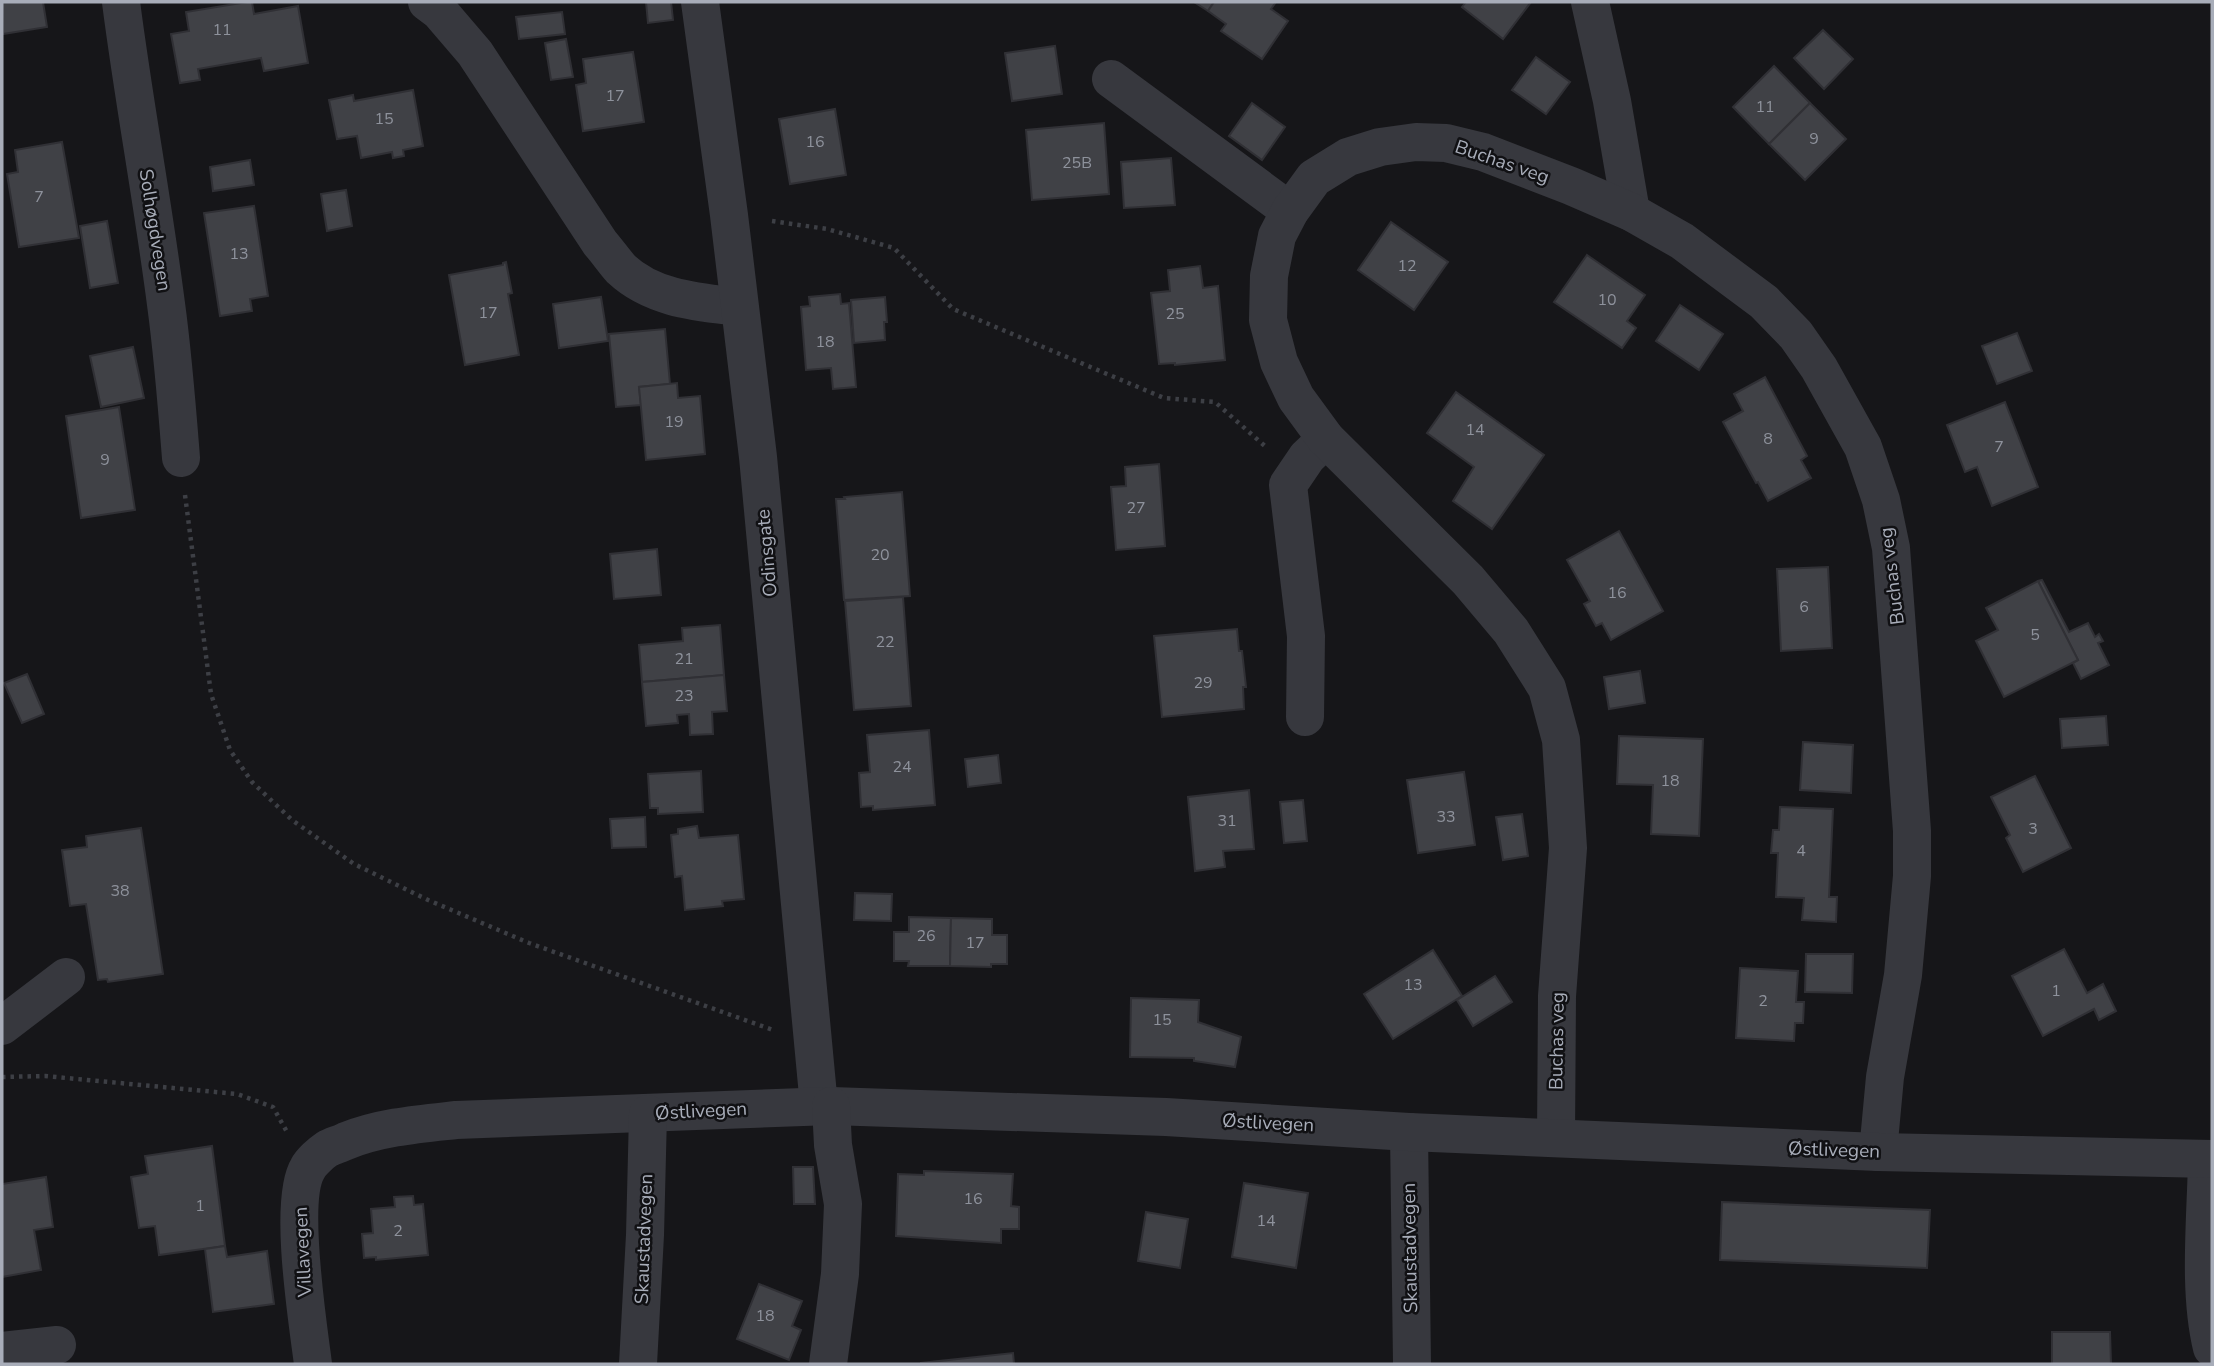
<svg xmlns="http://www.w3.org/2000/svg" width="2214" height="1366" viewBox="0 0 2214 1366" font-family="'Nunito Sans',sans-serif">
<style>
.building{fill:#404146;stroke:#303035;stroke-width:2}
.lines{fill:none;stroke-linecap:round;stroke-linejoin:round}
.path{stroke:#3d3f45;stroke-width:4.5;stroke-dasharray:3.5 5;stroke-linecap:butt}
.minor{stroke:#37383e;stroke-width:38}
.labels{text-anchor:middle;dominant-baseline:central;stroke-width:5;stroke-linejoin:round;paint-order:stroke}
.number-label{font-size:16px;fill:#8e929c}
.street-label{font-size:19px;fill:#a8adb9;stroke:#111114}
</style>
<rect width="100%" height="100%" fill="#161619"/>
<!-- building -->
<g class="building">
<polygon points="2,2 43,2 47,27 3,34"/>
<polygon points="247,2 252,2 254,14 298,6 308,63 264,71 261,58 198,69 200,80 180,83 171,34 189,31 186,12"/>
<polygon points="646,2 671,2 673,20 648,23"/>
<polygon points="1194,2 1214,2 1208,11"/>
<polygon points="1214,2 1276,2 1271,9 1288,21 1262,59 1221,31 1226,24 1208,11"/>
<polygon points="1466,2 1531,2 1503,39 1462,7"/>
<polygon points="562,12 565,34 519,39 516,17"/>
<polygon points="1823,30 1853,59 1824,89 1794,58"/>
<polygon points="566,39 573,77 551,80 545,43"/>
<polygon points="1055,46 1062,94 1012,101 1005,53"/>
<polygon points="633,52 644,122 583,131 576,85 586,83 583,59"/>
<polygon points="1536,57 1570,82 1546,114 1512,90"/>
<polygon points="1774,66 1810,103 1769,144 1733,107"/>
<polygon points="413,90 423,146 403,150 404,156 393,158 392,152 361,158 357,136 337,139 329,100 353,95 354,101"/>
<polygon points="1252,103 1285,127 1262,160 1229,136"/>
<polygon points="1810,103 1846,139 1805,180 1769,144"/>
<polygon points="835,109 846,175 790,184 779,119"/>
<polygon points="1104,123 1109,194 1032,200 1026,130"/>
<polygon points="62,142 79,238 19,247 7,174 18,172 15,150"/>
<polygon points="1171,158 1175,205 1124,208 1121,162"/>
<polygon points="250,160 254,185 213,191 210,167"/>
<polygon points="346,190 352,226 327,231 321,194"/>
<polygon points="254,206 268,296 250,299 252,311 220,316 204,213"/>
<polygon points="107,221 118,283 90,288 80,226"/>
<polygon points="1391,222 1448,262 1414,310 1358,270"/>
<polygon points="1587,255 1645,295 1627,321 1636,328 1622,348 1554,302"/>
<polygon points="506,262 512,293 508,294 519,355 465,365 449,275 503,265 503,263"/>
<polygon points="1200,266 1203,288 1218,286 1225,360 1175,365 1175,363 1159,364 1151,293 1170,291 1168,270"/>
<polygon points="840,294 841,304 849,303 856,387 833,389 831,368 806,370 801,307 810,306 809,297"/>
<polygon points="601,297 608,341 559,348 553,304"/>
<polygon points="885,297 887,322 884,322 885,340 854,343 851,300"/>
<polygon points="1680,305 1723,334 1699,370 1656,341"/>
<polygon points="665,329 670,384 639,387 641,405 616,407 609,334"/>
<polygon points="2017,333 2032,371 1997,384 1982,346"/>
<polygon points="133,347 144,398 101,407 90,356"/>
<polygon points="1765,377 1807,456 1801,460 1811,478 1768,501 1758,482 1756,483 1723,422 1743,411 1734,394"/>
<polygon points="677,383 678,398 700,396 705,454 646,460 639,387"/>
<polygon points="1456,392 1544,455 1492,529 1453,501 1474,467 1427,433"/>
<polygon points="2005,402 2038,487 1992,506 1977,467 1965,472 1947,425"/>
<polygon points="119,407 135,510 81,518 66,416"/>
<polygon points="1159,464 1165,546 1116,550 1111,487 1126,486 1125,467"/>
<polygon points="902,492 910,596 844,600 836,499 845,499 844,497"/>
<polygon points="1619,531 1663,611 1611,640 1602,623 1596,626 1584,604 1590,601 1567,560"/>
<polygon points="657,549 661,595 614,599 610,554"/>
<polygon points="1828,567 1832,648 1781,651 1777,569"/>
<polygon points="2042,580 2069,632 2088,623 2095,637 2099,634 2103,641 2098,643 2109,665 2081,679 2073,663 2078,660 2038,581"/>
<polygon points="2038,581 2078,660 2004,697 1976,641 1998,630 1986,608"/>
<polygon points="903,597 911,706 854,710 845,601"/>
<polygon points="720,625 724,675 642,682 639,645 683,641 682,628"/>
<polygon points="1237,629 1239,651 1242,651 1246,687 1243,687 1244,709 1162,717 1154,636"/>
<polygon points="1640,671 1645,703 1609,709 1604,677"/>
<polygon points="27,674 44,714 22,723 4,683"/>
<polygon points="724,675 727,711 712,712 713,734 690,735 689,714 677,715 678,723 646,726 642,682"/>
<polygon points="2106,716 2108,745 2062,748 2060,719"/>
<polygon points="929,730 935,805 873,810 873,806 861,807 859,773 870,772 867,735"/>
<polygon points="1619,736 1703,739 1699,836 1651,834 1653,785 1617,784"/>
<polygon points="1803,742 1853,745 1851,793 1800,790"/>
<polygon points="998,755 1001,783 968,787 965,759"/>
<polygon points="701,771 703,812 658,814 658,808 650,808 648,774"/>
<polygon points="1464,772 1475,845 1418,853 1407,780"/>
<polygon points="2035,776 2071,848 2023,872 2006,838 2010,835 1991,797"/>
<polygon points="1249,790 1254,849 1223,851 1225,867 1195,871 1188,797"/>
<polygon points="1303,800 1307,841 1284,843 1280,802"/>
<polygon points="1780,807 1833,809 1829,897 1837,897 1836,922 1802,920 1804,898 1776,897 1778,853 1771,853 1773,830 1779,830"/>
<polygon points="1522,814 1528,856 1503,860 1496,817"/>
<polygon points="645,817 646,847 612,848 610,819"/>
<polygon points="697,826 699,838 738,835 744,899 722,901 723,906 685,910 682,876 675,877 671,835 678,834 678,829"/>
<polygon points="141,828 163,974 108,982 107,979 98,980 86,904 70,906 62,850 87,847 86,836"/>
<polygon points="855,893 892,894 891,921 854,920"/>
<polygon points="909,917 951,918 950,966 908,966 909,961 894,961 894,932 909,932"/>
<polygon points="951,918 992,919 992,935 1007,935 1007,964 991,964 991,967 950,966"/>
<polygon points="2064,949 2087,993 2103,984 2116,1011 2099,1020 2094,1009 2043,1036 2012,976"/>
<polygon points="1433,950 1462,996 1393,1039 1364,994"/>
<polygon points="1806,954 1853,954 1852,993 1805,992"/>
<polygon points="1740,968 1798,971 1796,1002 1804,1002 1803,1023 1795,1023 1794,1041 1736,1038"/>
<polygon points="1495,976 1512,1002 1473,1026 1457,1000"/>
<polygon points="1131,998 1199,1000 1198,1022 1241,1037 1235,1067 1194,1061 1194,1058 1130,1057"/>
<polygon points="212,1146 225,1246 159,1255 155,1226 139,1228 131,1177 148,1174 145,1156"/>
<polygon points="793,1167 813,1167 815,1204 794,1204"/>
<polygon points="924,1171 1013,1174 1011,1206 1019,1207 1019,1229 1001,1229 1001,1243 896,1236 898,1174 924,1175"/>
<polygon points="46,1177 53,1227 34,1230 41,1270 2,1277 2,1184"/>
<polygon points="1244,1183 1308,1193 1296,1268 1232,1257"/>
<polygon points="413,1196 414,1205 423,1204 428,1255 376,1260 376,1257 364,1258 362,1234 373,1233 371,1209 395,1207 394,1197"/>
<polygon points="1722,1202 1930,1210 1927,1268 1720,1260"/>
<polygon points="1146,1212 1188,1219 1180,1268 1138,1261"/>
<polygon points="225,1246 227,1257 267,1251 274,1304 213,1312 205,1249"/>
<polygon points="759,1284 802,1301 792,1326 801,1330 789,1360 737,1339"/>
<polygon points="2052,1332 2110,1332 2111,1364 2052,1364"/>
<polygon points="1013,1353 1014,1364 921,1364 921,1363"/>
</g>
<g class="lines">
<!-- path -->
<g class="path">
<polyline points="772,221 827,229 894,248 953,309 1164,398 1215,402 1266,447"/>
<polyline points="185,495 211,694 230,750 252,782 292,820 354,864 428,900 529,943 773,1030"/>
<polyline points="2,1077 45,1076 237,1094 273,1107 287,1132"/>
</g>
<!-- minor -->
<g class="minor">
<path d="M121 2C134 103 153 203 166 304 173 355 177 407 181 458"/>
<path d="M427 2 439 11 475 53 600 243C607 251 614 261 621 269 653 299 698 302 739 307"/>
<polyline points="700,2 729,215 758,457 819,1106"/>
<polyline points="1590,2 1612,101 1631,212"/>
<polyline points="1111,79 1290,211"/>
<polyline points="1305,717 1306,636 1288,485 1307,457 1326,439"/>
<polyline points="2,1026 66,977"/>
<polyline points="1409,1132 1412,1364"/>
<polyline points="1556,1138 1557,996 1568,848 1561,740 1547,688 1511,631 1468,580 1326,439 1296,398 1279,362 1268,320 1269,276 1277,236 1290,211 1314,178 1348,157 1380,147 1416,142 1446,143 1483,152 1571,186 1631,212 1682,241 1764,302 1796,335 1819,368 1863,447 1881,500 1891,548 1912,831 1912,876 1903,975 1885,1077 1878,1152"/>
<path d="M2207 1159C2206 1218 2198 1291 2212 1348"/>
<polyline points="2,1351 57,1345"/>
<path d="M313 1364C308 1324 288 1200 308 1168 311 1162 321 1153 327 1149 332 1146 340 1144 346 1141 381 1127 419 1124 456 1120L831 1106 1166 1117 1409 1132 1878 1152 2212 1159"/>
<polyline points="638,1364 645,1235 648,1114"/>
<polyline points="828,1364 840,1274 843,1204 833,1145 831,1106"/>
</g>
</g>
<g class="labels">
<!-- number labels -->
<g class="number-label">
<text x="222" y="30">11</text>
<text x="615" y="96">17</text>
<text x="1765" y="107">11</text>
<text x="384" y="119">15</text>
<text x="1814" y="139">9</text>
<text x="815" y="142">16</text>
<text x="1077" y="163">25B</text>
<text x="39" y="197">7</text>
<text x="239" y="254">13</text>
<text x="1407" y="266">12</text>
<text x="1607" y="300">10</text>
<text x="488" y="313">17</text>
<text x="1175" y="314">25</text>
<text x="825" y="342">18</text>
<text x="674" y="422">19</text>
<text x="1475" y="430">14</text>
<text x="1768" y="439">8</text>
<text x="1999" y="447">7</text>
<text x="105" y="460">9</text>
<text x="1136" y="508">27</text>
<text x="880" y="555">20</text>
<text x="1617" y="593">16</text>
<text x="1804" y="607">6</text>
<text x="2035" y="635">5</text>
<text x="885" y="642">22</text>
<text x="684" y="659">21</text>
<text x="1203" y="683">29</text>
<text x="684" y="696">23</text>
<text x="902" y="767">24</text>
<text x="1670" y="781">18</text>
<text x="1446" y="817">33</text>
<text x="1227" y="821">31</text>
<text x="2033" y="829">3</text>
<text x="1801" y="851">4</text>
<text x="120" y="891">38</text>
<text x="926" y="936">26</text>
<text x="975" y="943">17</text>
<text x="1413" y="985">13</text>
<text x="2056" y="991">1</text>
<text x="1763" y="1001">2</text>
<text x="1162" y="1020">15</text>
<text x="973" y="1199">16</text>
<text x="200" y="1206">1</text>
<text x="1266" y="1221">14</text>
<text x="398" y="1231">2</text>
<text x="765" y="1316">18</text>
</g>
<!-- street labels -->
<g class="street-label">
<text transform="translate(1502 162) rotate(19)">Buchas veg</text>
<text transform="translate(155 230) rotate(81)">Solhøgdvegen</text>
<text transform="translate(767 553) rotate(-95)">Odinsgate</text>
<text transform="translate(1892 576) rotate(-97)">Buchas veg</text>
<text transform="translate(1557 1041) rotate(-89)">Buchas veg</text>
<text transform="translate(701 1111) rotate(-3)">Østlivegen</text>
<text transform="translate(1268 1123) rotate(3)">Østlivegen</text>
<text transform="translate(1834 1150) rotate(2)">Østlivegen</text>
<text transform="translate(644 1239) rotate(-88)">Skaustadvegen</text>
<text transform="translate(1410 1248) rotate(-91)">Skaustadvegen</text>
<text transform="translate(303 1252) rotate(-93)">Villavegen</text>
</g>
</g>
<!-- border -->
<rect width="2214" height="1366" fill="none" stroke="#a8adb9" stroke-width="7"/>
</svg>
